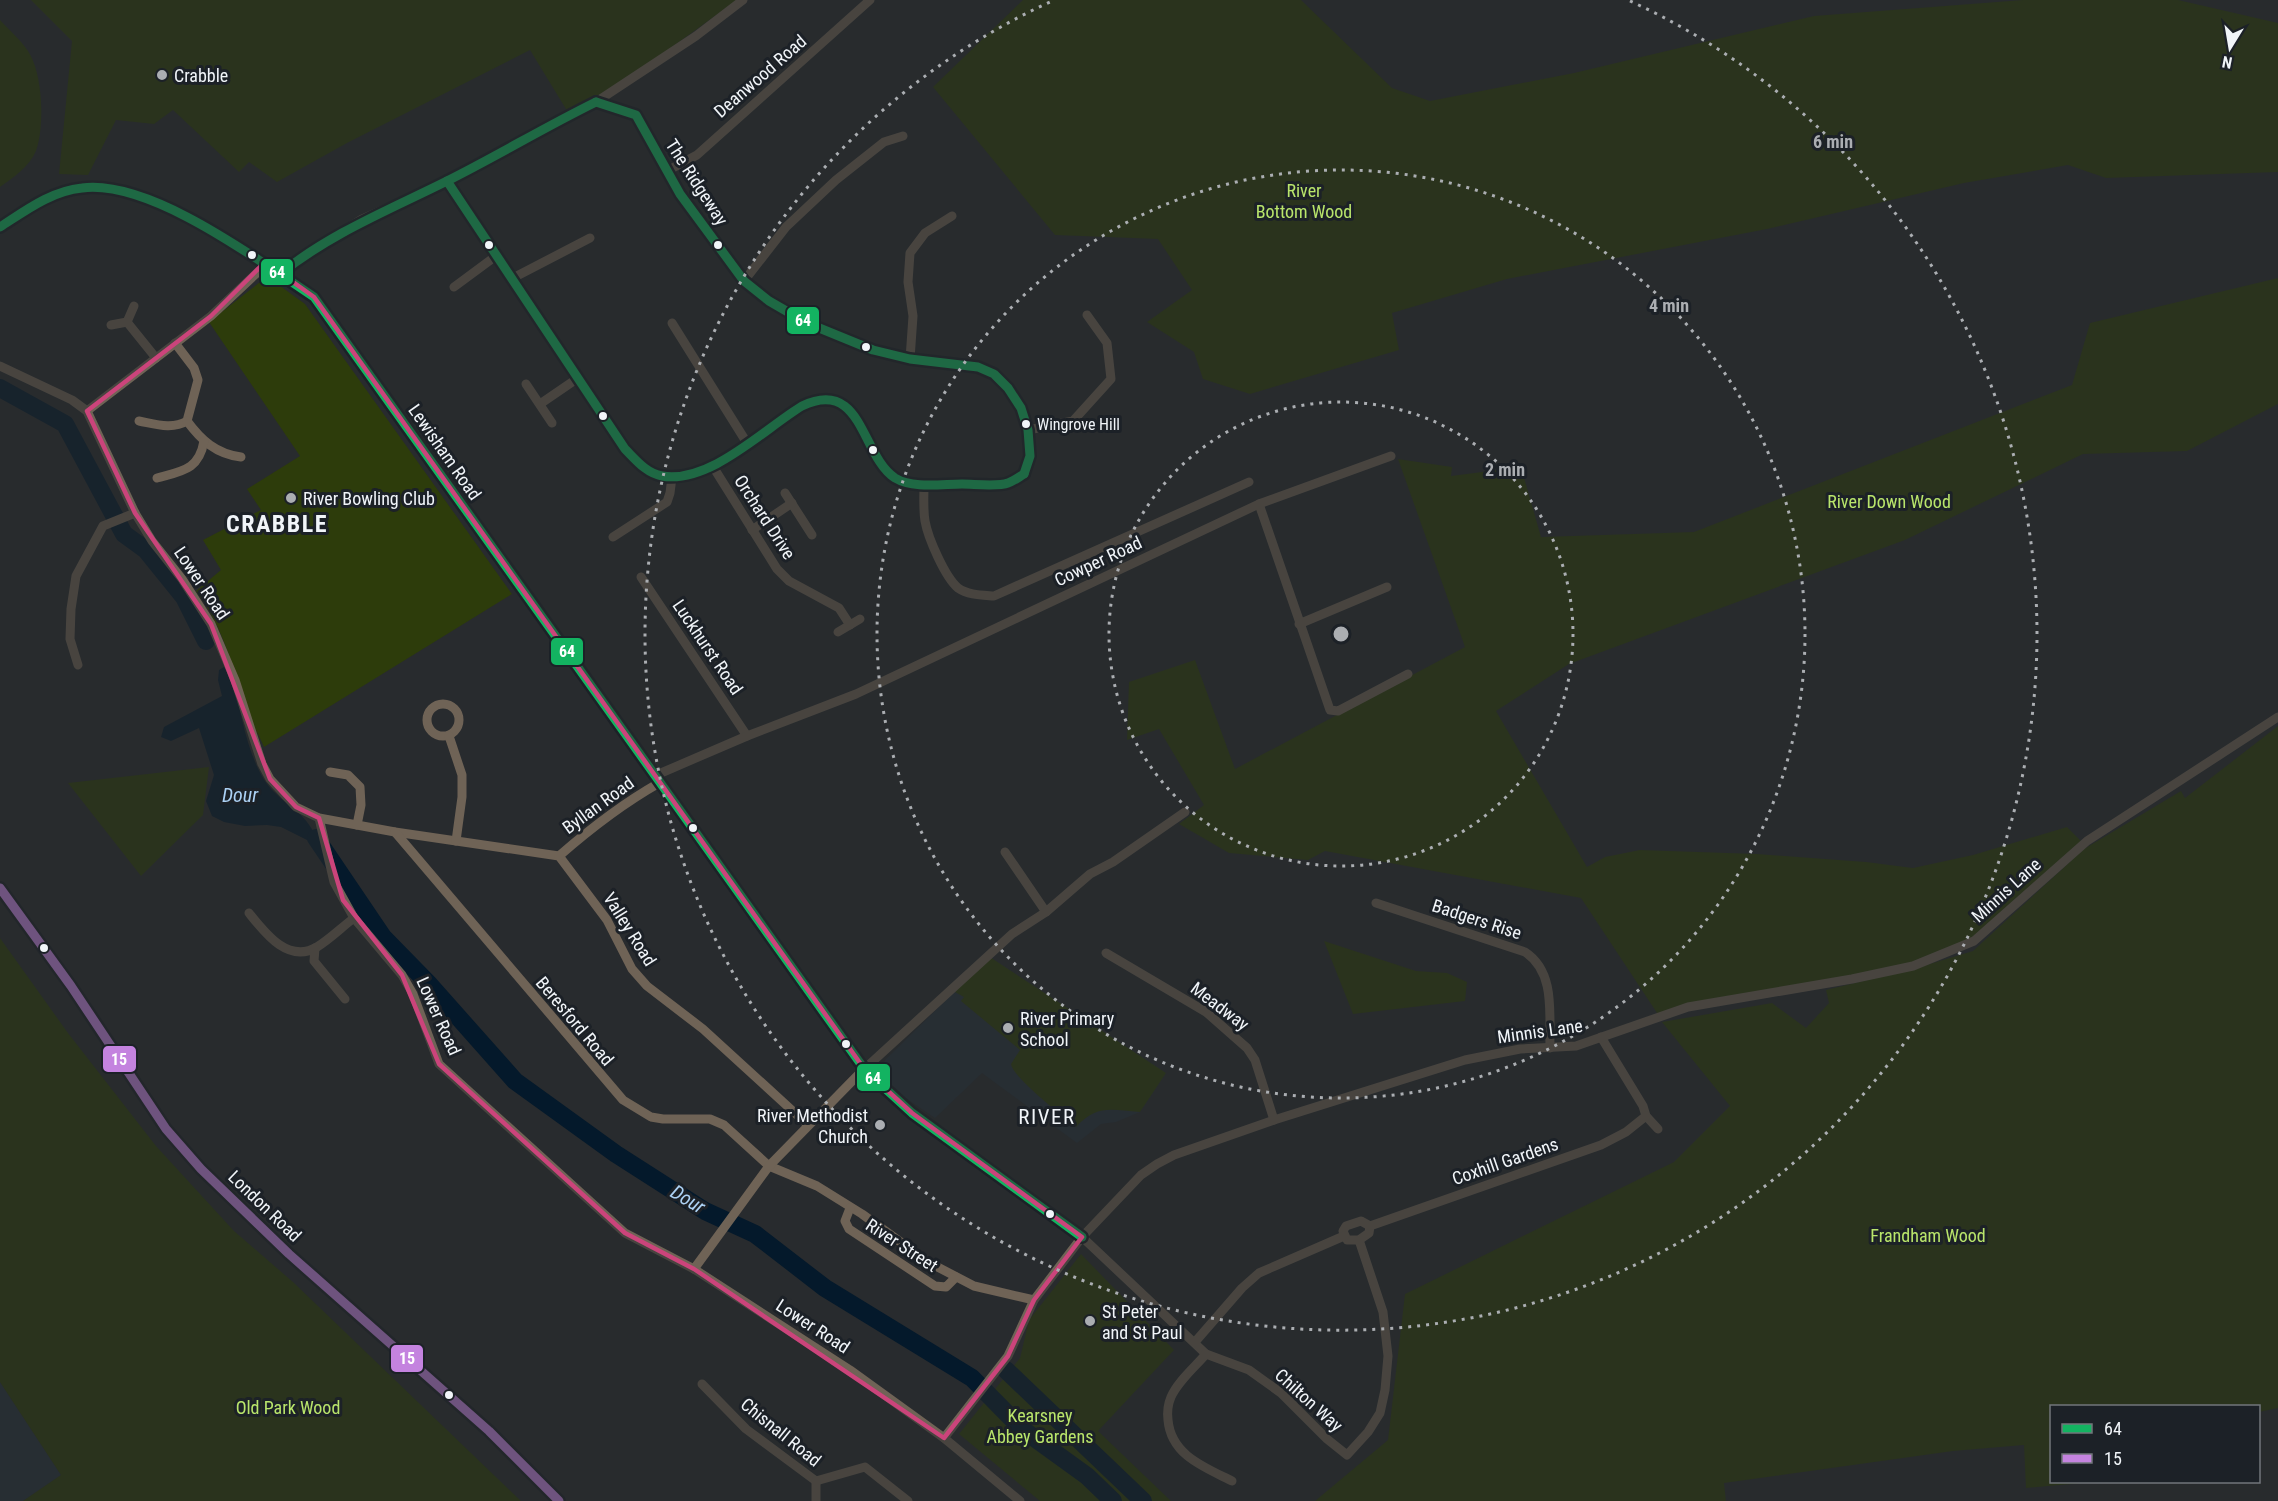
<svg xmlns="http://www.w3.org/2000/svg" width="2278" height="1501" viewBox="0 0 2278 1501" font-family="'Roboto Condensed',sans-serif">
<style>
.built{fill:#27313a}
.green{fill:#2d3c0b}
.water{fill:#04192b}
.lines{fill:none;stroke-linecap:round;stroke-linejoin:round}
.river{stroke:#04192b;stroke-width:18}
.minor{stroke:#6f6356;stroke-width:9}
.major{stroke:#6f6659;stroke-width:12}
.bus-1-casing{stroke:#1c2127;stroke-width:14}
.bus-2-casing{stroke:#1c2127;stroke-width:14}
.bus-1{stroke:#13b361;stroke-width:9}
.bus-2{stroke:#c483df;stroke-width:9}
.marked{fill:none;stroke:#cb447b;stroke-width:4.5;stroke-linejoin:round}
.ring{fill:none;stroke:#abaeb2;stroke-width:3;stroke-dasharray:3 6}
.poi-dot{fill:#abaeb2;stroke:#1c2127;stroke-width:2}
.bus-dot{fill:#f1f5f9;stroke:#1c2127;stroke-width:2}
.labels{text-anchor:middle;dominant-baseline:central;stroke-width:6;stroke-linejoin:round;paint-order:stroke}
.bus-label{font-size:16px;fill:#f1f5f9;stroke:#1c2127;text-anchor:start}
.poi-label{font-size:18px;fill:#f1f5f9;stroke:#1c2127;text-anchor:start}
.street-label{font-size:18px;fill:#f1f5f9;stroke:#1c2127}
.park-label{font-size:18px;fill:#b9e56b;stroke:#1c2127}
.water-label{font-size:20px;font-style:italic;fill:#acd1f4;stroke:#1c2127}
.quarter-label{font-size:21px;letter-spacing:1.5px;fill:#f1f5f9;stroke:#1c2127}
.district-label{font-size:24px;font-weight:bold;letter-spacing:1.5px;fill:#f1f5f9;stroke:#1c2127}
.centre{fill:#abaeb2;stroke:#1c2127;stroke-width:3}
.ring-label{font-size:18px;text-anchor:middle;font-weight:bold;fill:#abaeb2;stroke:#1c2127;stroke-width:6;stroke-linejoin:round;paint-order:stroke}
.line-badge{stroke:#1c2127;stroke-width:2}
.badge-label{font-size:16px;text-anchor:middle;font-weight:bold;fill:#fff}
</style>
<rect width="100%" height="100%" fill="#282b2e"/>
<!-- built -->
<g class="built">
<polygon points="990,957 1166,1073 1140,1112 1116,1122 1101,1124 1077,1143 982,1073 935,1118 897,1092 878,1071 886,1059"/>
<polygon points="0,1382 61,1475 23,1501 0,1501"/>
</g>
<!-- green -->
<g class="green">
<polygon points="31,0 737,0 596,102 569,114 530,50 347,143 277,182 249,162 239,172 173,110 154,124 116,120 88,175 59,174 72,41"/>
<polygon points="1023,0 1301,0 1392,88 1430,101 1574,73 1814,16 2023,0 2178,0 2278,23 2278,172 2106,178 2068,165 1964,183 1767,229 1507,279 1392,313 1399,350 1250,394 1203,379 1194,352 1147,322 1192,290 1158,239 1055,235 933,87"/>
<path d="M0 20C9 30 21 40 28 51 43 73 45 127 36 151 29 167 14 177 0 187Z"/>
<polygon points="2278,278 2278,404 2187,451 2083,454 1905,540 1569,664 1496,711 1587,867 1605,857 1640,850 1757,854 1866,862 1913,868 1973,855 2067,827 2081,841 1974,941 1913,966 1659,1016 1581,898 1325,851 1308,860 1229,853 1179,824 1204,805 1159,729 1127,740 1129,682 1195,660 1235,769 1465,647 1398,459 1452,467 1451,476 1521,467 1541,537 1694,532 2072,385 2090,323"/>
<path d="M272 280 305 304 512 594 264 747C259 735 252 724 248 712 232 669 225 629 196 591L221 570 203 540 261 510 247 489 300 456 209 322 260 282Z"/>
<polygon points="2278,726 2278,1408 2259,1412 2258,1406 2052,1406 2052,1482 2094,1482 2026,1488 2024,1445 1953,1451 1724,1483 1726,1501 1315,1501 1388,1440 1405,1294 1674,1162 1730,1106 1662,1022 1772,1003 1806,1028 1829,1003 1826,990 1913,969 1973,951 2084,849 2181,791 2185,798"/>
<polygon points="209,767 203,815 141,876 68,783"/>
<polygon points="0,938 68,1033 156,1146 234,1231 293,1282 521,1501 23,1501 61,1475 0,1382"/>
<polygon points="1324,941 1416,971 1447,973 1467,982 1465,1001 1353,1014"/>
<path d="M990 957 1166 1073 1140 1112C1111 1110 1097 1104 1076 1127 1063 1116 1013 1078 1011 1064L1020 1050 961 1001 964 997 955 992Z"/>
<polygon points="1081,1254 1174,1350 1098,1431 1171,1501 1040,1501 959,1434 1020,1358 1029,1320"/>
</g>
<!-- water -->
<path class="water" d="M224 667 232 678C241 711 247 756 267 784 284 806 306 811 316 838L313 843 281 827 267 825 245 826 224 822 212 816 206 801 214 775 199 728 171 741 161 737 164 727 222 696 218 680 219 670Z"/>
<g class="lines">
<!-- river -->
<g class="river">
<polyline points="0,388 65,424 124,534 146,550 184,597 206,641"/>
<polyline points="316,838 383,937 428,983 515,1081 616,1154 705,1211 755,1234 825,1288 972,1378 1022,1429 1087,1476 1113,1501"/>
<polyline points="1006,1370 1143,1501"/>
</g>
<!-- minor -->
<g class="minor">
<polyline points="667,171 697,155 870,0"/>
<path d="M447 181 625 449C668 513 737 450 781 420 795 411 809 399 826 400 863 401 867 452 889 473 894 479 901 481 908 484H1007L1024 474 1030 456 1028 430 1021 408 1008 388 994 374 978 367 910 359 873 350 807 323 769 301 744 281 680 194 636 115 596 102"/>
<path d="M0 227C29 208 59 186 95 187 122 187 150 200 173 211 223 236 268 266 314 297L865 1070 912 1113 1082 1237 1206 1354 1249 1370 1281 1393 1327 1439 1347 1455 1368 1432 1380 1413 1385 1390 1388 1356 1383 1312 1359 1240"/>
<polyline points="280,274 292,263 362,219 447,181 569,114 596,102 696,36 743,0"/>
<polyline points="511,279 590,238"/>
<polyline points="744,281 786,227 836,180 884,142 903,136"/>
<polyline points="454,287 496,256"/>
<polyline points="127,322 156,358"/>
<polyline points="672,323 747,443"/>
<polyline points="111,325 127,322 134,306"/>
<polyline points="910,359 913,316 908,282 910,253 925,233 952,216"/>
<polyline points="0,366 72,400 87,411 135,513 152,541 182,579 211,624 235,680 262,764 270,779 296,807 319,818 395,832 559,856 607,920 632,969 647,986 703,1029 808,1125"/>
<polyline points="526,384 552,423"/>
<polyline points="540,404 578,378"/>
<polyline points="87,411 211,316 260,270 265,262"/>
<path d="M139 421C155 424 172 430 187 421L198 380 194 368 175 343"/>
<path d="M187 421C201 440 216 454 241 457"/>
<polyline points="1028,430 1073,421 1111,379 1107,343 1087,315"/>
<polyline points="712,465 777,569 789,581 839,608 850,625"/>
<path d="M157 478C182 471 199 470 204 441"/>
<path d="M924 484C924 496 923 509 925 521 928 538 945 577 958 588 968 595 981 595 994 596L1249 482"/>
<polyline points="785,493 812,535"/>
<polyline points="1259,504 1330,710 1338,711 1408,674"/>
<polyline points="752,530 792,503"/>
<polyline points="613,537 667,502 670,493 672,477"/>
<polyline points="641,577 747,736"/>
<polyline points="1299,624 1387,587"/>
<polyline points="838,632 860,619"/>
<polyline points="78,665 70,639 71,609 76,576 103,526 135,513"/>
<circle cx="443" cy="720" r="16"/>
<polyline points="449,736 462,775 462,797 456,841"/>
<polyline points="330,772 348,775 360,787 361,805 357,825"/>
<polyline points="654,776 747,736 856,694 1259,504 1391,456"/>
<polyline points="319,818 334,882 354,918 402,975 413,994 439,1064 625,1233 694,1269 850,1370 944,1438 1020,1501"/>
<polyline points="395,832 623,1100 651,1117 663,1119 710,1119 724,1125 769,1166 817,1186 862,1214 928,1262 974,1286 1034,1300"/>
<polyline points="1005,852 1046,912"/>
<path d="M559 856C591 828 622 804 659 783"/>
<path d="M1376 903 1525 952C1556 972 1549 1015 1550 1048"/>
<path d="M249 913C265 933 288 964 317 947 330 939 342 927 354 918"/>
<polyline points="315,948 314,961 345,999"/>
<polyline points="1106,953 1206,1012 1247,1048 1255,1060 1274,1120"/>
<polyline points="1601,1037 1643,1106 1646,1116 1658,1129"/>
<polyline points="850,1208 845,1221 849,1229 935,1286 946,1287 956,1277"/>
<polygon points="1361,1221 1370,1226 1369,1233 1359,1240 1347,1240 1343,1231 1346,1226"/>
<polyline points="1370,1226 1601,1145 1626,1132 1646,1116"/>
<polyline points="694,1269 769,1166 860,1073 1012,934 1046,912 1090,874 1113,862 1185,812"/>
<polyline points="1195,1342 1242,1288 1259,1273 1344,1236"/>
<path d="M1206 1354C1195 1367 1178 1381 1171 1397 1168 1404 1167 1412 1168 1420 1171 1455 1204 1467 1232 1481"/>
<polyline points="702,1384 746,1429 816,1481 865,1467 908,1501"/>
<polyline points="944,1438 1008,1356 1034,1300 1082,1237 1141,1175 1157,1164 1174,1155 1274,1120 1465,1060 1520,1049 1576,1046 1688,1007 1852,979 1913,966 1974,941 2087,841 2278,717"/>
<polyline points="816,1481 816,1501"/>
</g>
<!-- major -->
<polyline class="major" points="0,888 71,986 166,1129 201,1169 289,1254 489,1431 559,1501"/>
<!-- bus-1 casing -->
<g class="bus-1-casing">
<g id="bus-1">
<polyline points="596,102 636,115 680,194 744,281 769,301 807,323 873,350 910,359 978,367 994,374 1008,388 1021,408 1028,430 1030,456 1024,474"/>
<path d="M447 181 625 449C636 460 646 473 662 476 710 484 764 429 802 406 863 377 861 456 895 478 913 489 942 484 962 484 974 484 998 487 1008 483 1014 481 1019 477 1024 474"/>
<path d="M0 227C25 211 51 191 82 188 150 179 258 260 314 297L865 1070 912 1113 1082 1237"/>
<path d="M280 274C331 233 389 210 447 181 497 156 545 127 596 102"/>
</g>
</g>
<!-- bus-2 casing -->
<g class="bus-2-casing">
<polyline id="bus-2" points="0,888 71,986 166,1129 201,1169 289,1254 489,1431 559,1501"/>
</g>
<!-- bus-1 -->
<use href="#bus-1" class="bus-1"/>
<!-- bus-2 -->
<use href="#bus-2" class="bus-2"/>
</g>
<!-- marked area -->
<path d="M0 0H2278V1501H0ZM265 262 314 297 865 1070 912 1113 1082 1237 1034 1300 1008 1356 944 1438 694 1269 625 1233 439 1064 402 975 343 900 319 818 296 807 270 779 211 624 135 513 87 411 211 316Z" fill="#282b2e" fill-opacity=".55" fill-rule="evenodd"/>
<path class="marked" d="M265 262 314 297 865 1070 912 1113 1082 1237 1034 1300 1008 1356 944 1438 694 1269 625 1233 439 1064 402 975 343 900 319 818 296 807 270 779 211 624 135 513 87 411 211 316Z"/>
<!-- distance rings -->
<g class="ring">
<circle cx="1341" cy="634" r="232"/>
<circle cx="1341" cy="634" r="464"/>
<path d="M1630 1A696 696 0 1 1 1052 1"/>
</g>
<!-- markers -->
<g class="poi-dot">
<circle cx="162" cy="75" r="6"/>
<circle cx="291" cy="498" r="6"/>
<circle cx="1008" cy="1028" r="6"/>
<circle cx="880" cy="1125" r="6"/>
<circle cx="1090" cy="1321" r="6"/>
</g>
<g class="bus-dot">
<circle cx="489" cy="245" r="5"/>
<circle cx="718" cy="245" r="5"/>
<circle cx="252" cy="255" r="5"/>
<circle cx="866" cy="347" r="5"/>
<circle cx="603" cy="416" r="5"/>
<circle cx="1026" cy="424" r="5"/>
<circle cx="873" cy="450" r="5"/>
<circle cx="693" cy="828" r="5"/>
<circle cx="44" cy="948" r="5"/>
<circle cx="846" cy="1044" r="5"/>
<circle cx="1050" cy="1214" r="5"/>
<circle cx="449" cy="1395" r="5"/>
</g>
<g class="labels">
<!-- bus labels -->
<g class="bus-label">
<text x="1037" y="424">Wingrove Hill</text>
</g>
<!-- poi labels -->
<g class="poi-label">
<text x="174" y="75">Crabble</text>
<text x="303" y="498">River Bowling Club</text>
<text x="1020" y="1018">River Primary<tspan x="1020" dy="21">School</tspan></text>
<text x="868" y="1115" text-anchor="end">River Methodist<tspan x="868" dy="21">Church</tspan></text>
<text x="1102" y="1311">St Peter<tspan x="1102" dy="21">and St Paul</tspan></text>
</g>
<!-- street labels -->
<g class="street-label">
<text transform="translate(760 76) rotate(-41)">Deanwood Road</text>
<text transform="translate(697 182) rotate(57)">The Ridgeway</text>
<text transform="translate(445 452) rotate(55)">Lewisham Road</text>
<text transform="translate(765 517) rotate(57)">Orchard Drive</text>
<text transform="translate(1098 561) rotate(-25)">Cowper Road</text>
<text transform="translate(202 583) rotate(56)">Lower Road</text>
<text transform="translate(708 647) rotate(56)">Luckhurst Road</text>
<text transform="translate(598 805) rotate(-36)">Byllan Road</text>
<text transform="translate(2006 890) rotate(-42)">Minnis Lane</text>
<text transform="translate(1477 919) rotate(18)">Badgers Rise</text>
<text transform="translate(630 929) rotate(58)">Valley Road</text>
<text transform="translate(1220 1006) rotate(37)">Meadway</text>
<text transform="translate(439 1016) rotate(66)">Lower Road</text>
<text transform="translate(575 1021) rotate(50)">Beresford Road</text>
<text transform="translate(1540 1031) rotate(-8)">Minnis Lane</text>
<text transform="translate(1505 1161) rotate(-19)">Coxhill Gardens</text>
<text transform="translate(265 1206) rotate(44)">London Road</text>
<text transform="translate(902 1245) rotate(33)">River Street</text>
<text transform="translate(813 1326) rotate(33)">Lower Road</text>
<text transform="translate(1309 1400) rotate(42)">Chilton Way</text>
<text transform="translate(781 1432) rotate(39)">Chisnall Road</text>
</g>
<!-- park labels -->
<g class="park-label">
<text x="1304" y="190">River<tspan x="1304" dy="21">Bottom Wood</tspan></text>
<text x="1889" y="501">River Down Wood</text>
<text x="1928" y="1235">Frandham Wood</text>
<text x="288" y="1407">Old Park Wood</text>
<text x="1040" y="1415">Kearsney<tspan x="1040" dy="21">Abbey Gardens</tspan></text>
</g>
<!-- water labels -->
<g class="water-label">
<text x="240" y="795">Dour</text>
<text transform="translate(688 1199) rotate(31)">Dour</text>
</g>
<!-- quarter labels -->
<g class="quarter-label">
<text x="1047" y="1117">RIVER</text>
</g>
<!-- district labels -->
<g class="district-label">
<text x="277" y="524">CRABBLE</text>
</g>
</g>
<circle cx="1341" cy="634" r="9" class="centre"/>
<g class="ring-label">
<text x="1833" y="148">6 min</text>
<text x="1669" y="312">4 min</text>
<text x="1505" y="476">2 min</text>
</g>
<g class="line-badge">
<rect x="260" y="258" width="34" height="28" rx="6" fill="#13b361"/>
<rect x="786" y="306" width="34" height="29" rx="6" fill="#13b361"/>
<rect x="550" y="637" width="34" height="29" rx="6" fill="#13b361"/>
<rect x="102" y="1045" width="35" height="28" rx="6" fill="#c483df"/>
<rect x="856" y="1063" width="35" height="29" rx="6" fill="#13b361"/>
<rect x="390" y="1344" width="34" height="29" rx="6" fill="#c483df"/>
</g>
<g class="badge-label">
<text x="277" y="278">64</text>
<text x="803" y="326">64</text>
<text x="567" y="657">64</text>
<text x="119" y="1065">15</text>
<text x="873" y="1084">64</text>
<text x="407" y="1364">15</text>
</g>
<!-- legend -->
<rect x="2050" y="1405" width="210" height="78" fill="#1c2127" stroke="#71767b" stroke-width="1.5"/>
<rect x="2062" y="1424" width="30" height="9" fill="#13b361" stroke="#71767b" stroke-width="1.5"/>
<text x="2104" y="1435" font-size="18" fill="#f1f5f9">64</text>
<rect x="2062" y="1454" width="30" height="9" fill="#c483df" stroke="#71767b" stroke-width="1.5"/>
<text x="2104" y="1465" font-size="18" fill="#f1f5f9">15</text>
<!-- north arrow -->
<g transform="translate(2230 48) rotate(191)" stroke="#1c2127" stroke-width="4.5" paint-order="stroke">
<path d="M0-4.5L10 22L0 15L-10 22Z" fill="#f1f5f9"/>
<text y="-9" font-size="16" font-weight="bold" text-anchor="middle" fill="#f1f5f9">N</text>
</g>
</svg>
